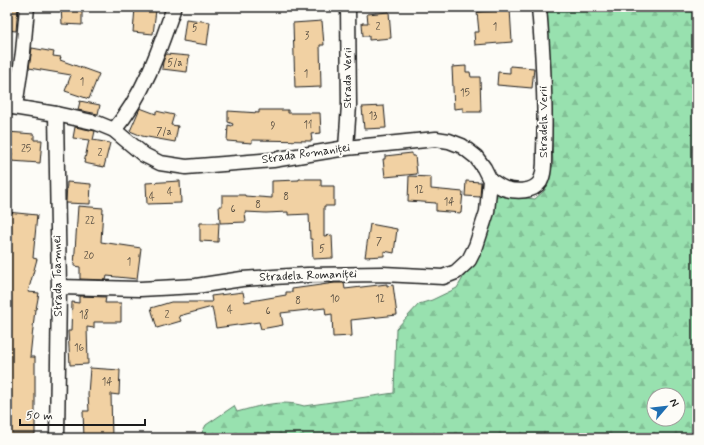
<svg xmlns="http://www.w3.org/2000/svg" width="704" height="445" viewBox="0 0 704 445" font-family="Mynerve,sans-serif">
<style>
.forest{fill:url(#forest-firs);stroke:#5a7e66;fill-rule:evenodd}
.building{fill:#f1d1a3;stroke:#1c1c1c}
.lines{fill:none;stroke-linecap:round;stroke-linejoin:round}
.street-casing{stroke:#1c1c1c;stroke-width:17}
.street{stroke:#fdfcf7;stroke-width:14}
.labels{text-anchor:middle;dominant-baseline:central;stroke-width:4;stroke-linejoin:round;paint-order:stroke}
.number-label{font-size:10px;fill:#51493e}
.street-label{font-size:12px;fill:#1c1c1c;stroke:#fdfcf7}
</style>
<defs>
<pattern id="forest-firs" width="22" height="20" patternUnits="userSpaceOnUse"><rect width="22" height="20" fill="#98e1af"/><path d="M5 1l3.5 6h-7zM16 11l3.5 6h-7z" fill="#82c096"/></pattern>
</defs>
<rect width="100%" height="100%" fill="#fdfcf7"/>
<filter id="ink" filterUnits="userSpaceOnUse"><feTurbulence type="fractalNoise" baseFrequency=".025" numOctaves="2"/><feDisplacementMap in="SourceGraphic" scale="8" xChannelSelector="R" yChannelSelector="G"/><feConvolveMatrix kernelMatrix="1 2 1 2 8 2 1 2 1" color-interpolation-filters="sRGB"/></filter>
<g filter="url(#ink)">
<!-- forest -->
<path class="forest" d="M546 7H697V438H199L206 425 234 406 237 412C259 406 281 399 304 406L394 393 396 329 419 304 432 300 457 288 479 250 490 227 492 207 495 194 502 192 516 197 535 199 545 190 553 164ZM654 395H678V419H654Z"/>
<!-- building -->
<g class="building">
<polygon points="7,7 18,7 16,31 7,30"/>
<polygon points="61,7 82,7 82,25 62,24"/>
<polygon points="135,8 156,10 153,34 133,32"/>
<polygon points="510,9 512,42 475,45 474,32 479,32 477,12"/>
<polygon points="389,12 391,38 369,40 369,36 363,36 362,23 368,23 367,14"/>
<polygon points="186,19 210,22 207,45 183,41"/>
<polygon points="322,21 324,45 320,45 321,87 295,88 293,23"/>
<polygon points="32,48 54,52 53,56 61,57 60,60 99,74 89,99 65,91 71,75 29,68"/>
<polygon points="166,54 189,56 187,72 162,69 163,62"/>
<polygon points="466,66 466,72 470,72 471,77 480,77 481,112 463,112 463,108 454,109 452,67"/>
<polygon points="510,66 534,68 532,88 497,85 498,72 510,73"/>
<polygon points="80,101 100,105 98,114 78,110"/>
<polygon points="384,106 386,128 364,129 362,107"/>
<polygon points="140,108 156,114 156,111 174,115 171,125 178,126 175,142 142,136 130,131"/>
<polygon points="259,110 288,110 288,113 320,113 321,133 311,134 312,141 252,140 252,143 227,141 228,125 232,126 233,124 228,122 228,111 259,113"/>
<polygon points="75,127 95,131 93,140 110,143 104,167 84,163 89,140 73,138"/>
<polygon points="7,132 34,134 34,140 42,140 40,163 11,161 12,153 7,153"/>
<polygon points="412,153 412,156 415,156 417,174 385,177 383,159 385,159 385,156"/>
<polygon points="409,176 431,177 431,189 463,192 461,213 436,211 436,203 408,201"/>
<polygon points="299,179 321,179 321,186 334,186 334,206 324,206 324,236 332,235 333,258 313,259 312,239 310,239 309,214 288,215 288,212 266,213 245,212 246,222 220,223 219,206 222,206 222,195 245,195 245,196 272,198 272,181 299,180"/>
<polygon points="180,181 181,203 147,204 146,183"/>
<polygon points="466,181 481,182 480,197 465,196"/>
<polygon points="67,182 91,184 90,204 66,203"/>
<polygon points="78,206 103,208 101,242 141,248 137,279 107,276 106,280 80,279 80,267 74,266"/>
<polygon points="7,212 37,215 33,258 37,259 28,292 39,293 36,309 35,309 30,357 35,357 35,438 8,438 7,436"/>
<polygon points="200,223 219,223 218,242 200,241"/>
<polygon points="370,224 397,229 394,253 384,251 384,256 365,257"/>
<polygon points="335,283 344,283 345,289 387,284 387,286 393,285 397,315 351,320 352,336 333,337 332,314 326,315 325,308 281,313 283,325 261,329 259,322 216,328 212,307 179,316 181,321 157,328 151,308 171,302 212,302 211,296 243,292 245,302 286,295 286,292 292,292 292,289"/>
<polygon points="79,296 106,297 105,303 121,303 121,322 94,322 94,328 87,327 88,364 70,365 68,331 71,331 72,302 79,303"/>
<polygon points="90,368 120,370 119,395 111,394 112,438 84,438 83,411 89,411 88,394"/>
</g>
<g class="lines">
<!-- street casing -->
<g class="street-casing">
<g id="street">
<polyline points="7,106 56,114 97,123 114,130 144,155 160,163 186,167 273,160 346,148 436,139 449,141 462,146 476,157 484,168 490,180 487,212 476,246 469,260 456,272 443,277 383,274 307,275 242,279 196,286 140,289 59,287"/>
<polyline points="15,107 23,52 27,7"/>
<polyline points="56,114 59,287 57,438"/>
<path d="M114 130C143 96 159 51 173 10"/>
<polyline points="346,148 349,105 348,7"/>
<path d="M490 180C495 183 501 188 506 189 517 192 533 192 540 182 545 173 544 161 544 151 546 103 543 55 539 7"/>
</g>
</g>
<!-- street -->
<use href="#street" class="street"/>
</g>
</g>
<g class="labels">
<!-- number labels -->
<g class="number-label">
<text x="378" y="27">2</text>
<text x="495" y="27">1</text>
<text x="195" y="28">5</text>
<text x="307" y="36">3</text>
<text x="175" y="63">5/a</text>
<text x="306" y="74">1</text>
<text x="82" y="82">1</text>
<text x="465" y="93">15</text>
<text x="373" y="116">13</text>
<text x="308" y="125">11</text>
<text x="273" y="126">9</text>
<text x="164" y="132">7/a</text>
<text x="26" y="149">25</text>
<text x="100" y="153">2</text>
<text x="419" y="190">12</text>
<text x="170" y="192">4</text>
<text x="152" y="197">4</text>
<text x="286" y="197">8</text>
<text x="449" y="202">14</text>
<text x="258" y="205">8</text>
<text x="233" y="209">6</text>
<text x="90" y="221">22</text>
<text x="379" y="242">7</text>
<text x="322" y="249">5</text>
<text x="89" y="256">20</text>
<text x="129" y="262">1</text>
<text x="335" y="299">10</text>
<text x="380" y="299">12</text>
<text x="298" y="301">8</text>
<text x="230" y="310">4</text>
<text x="268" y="311">6</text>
<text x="84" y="315">18</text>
<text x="167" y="315">2</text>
<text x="79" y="348">16</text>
<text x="107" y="382">14</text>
</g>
<!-- street labels -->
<g class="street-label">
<text transform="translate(348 78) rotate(-90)">Strada Verii</text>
<text transform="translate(544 122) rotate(-90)">Stradela Verii</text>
<text transform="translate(306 154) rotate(-8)">Strada Romaniței</text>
<text transform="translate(58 276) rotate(-91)">Strada Toamnei</text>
<text transform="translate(308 276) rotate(-2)">Stradela Romaniței</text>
</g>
</g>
<!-- margin -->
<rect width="704" height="445" fill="none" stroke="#fdfcf7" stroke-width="24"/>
<rect x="12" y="12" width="680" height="421" fill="none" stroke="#1c1c1c" stroke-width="1.5" filter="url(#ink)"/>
<!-- north arrow -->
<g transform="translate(666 407) rotate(62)"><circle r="19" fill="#fdfcf7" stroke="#a3a29f"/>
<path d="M0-3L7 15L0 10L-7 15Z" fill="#1f6fb2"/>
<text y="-6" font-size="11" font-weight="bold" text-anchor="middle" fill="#1c1c1c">N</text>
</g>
<!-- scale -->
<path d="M20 419v6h125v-6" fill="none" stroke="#1c1c1c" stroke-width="2"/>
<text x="26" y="419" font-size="12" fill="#1c1c1c" stroke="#fdfcf7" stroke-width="3" paint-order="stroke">50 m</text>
</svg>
